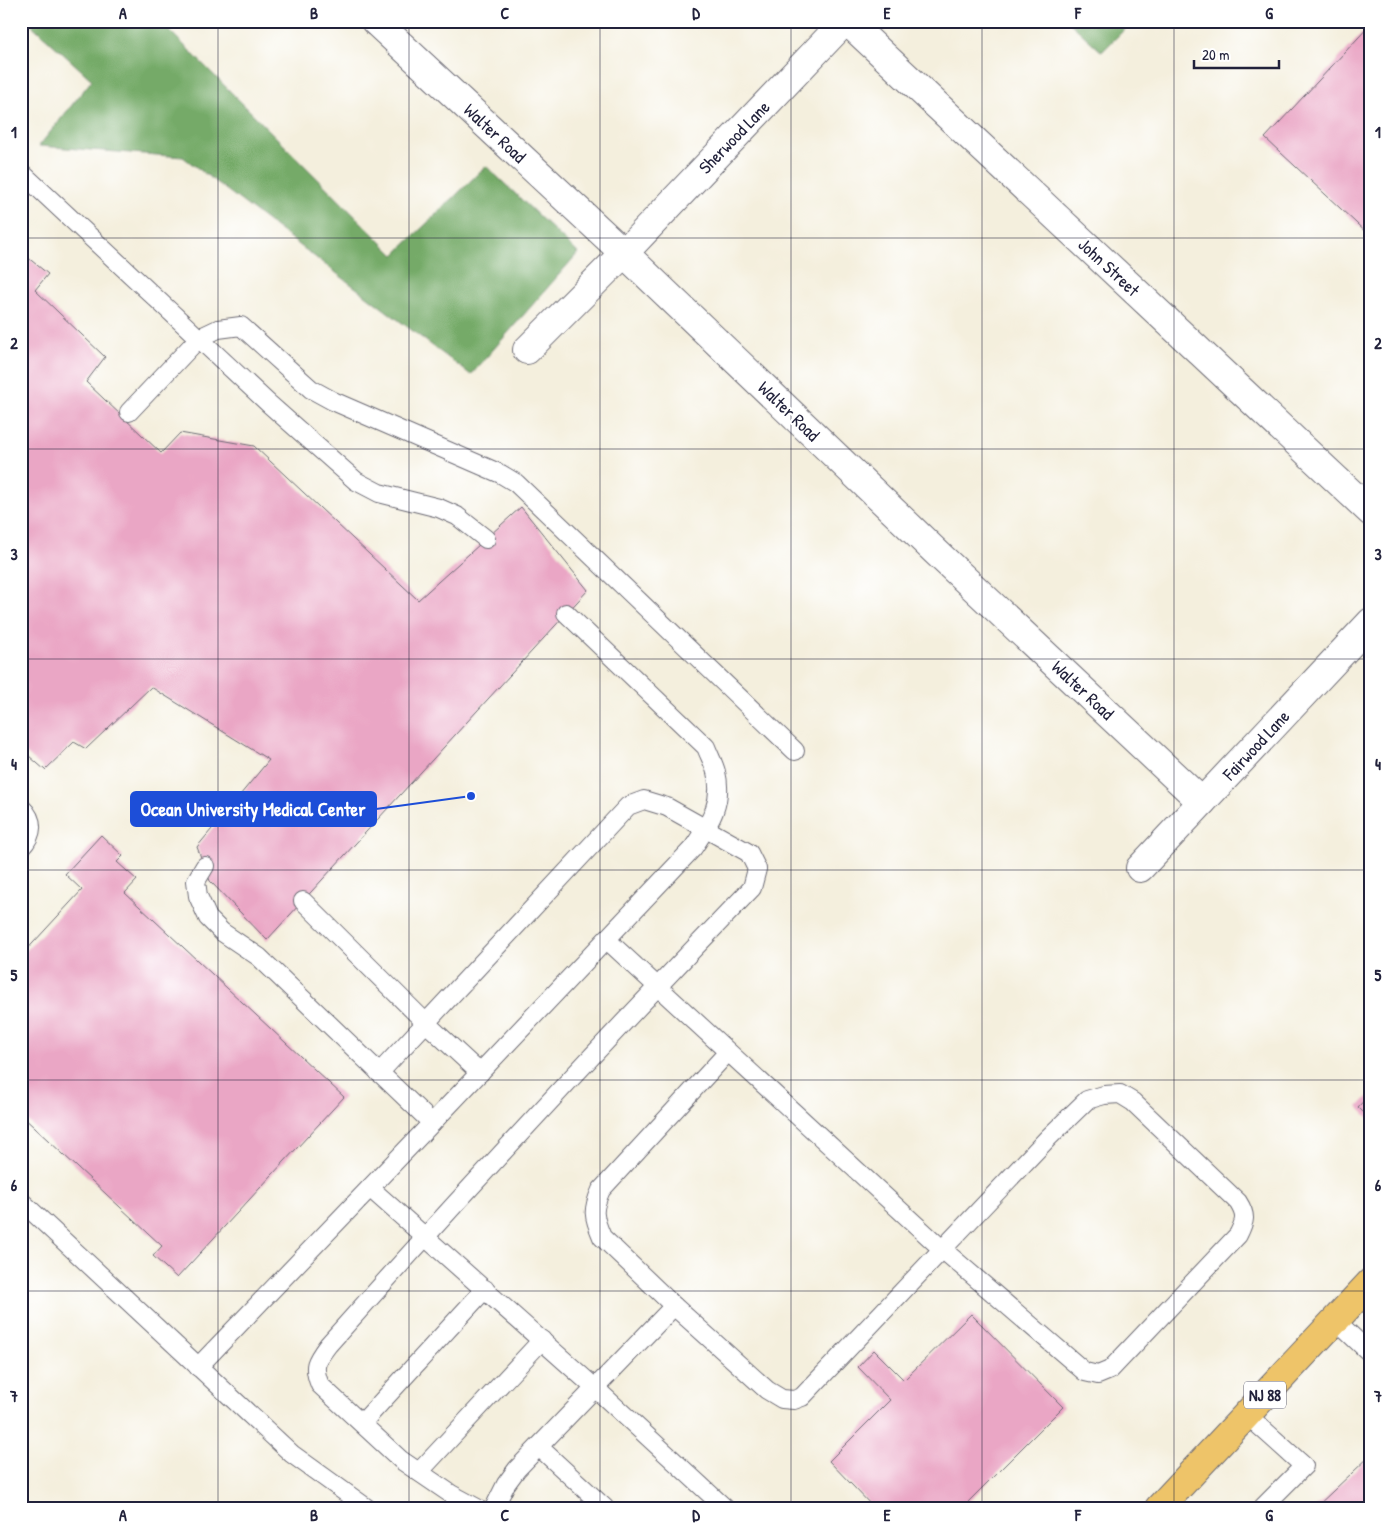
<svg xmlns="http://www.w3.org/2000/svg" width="1392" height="1529" viewBox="0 0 1392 1529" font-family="'Patrick Hand',sans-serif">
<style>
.forest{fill:#74aa67;stroke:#4b6651}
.building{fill:#eaa6c5}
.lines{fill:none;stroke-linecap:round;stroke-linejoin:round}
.lane-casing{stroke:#6c6a74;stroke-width:20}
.street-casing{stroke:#6c6a74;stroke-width:30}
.primary-casing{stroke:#6c6a74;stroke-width:30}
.lane{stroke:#fff;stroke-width:18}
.street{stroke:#fff;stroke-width:28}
.primary{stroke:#eec469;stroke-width:28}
.grid{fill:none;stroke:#22223b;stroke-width:1;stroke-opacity:0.55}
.labels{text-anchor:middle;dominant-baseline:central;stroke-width:4.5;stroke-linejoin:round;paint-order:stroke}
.shield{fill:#fff;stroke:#646476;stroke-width:1}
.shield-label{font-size:16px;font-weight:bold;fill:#22223b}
.street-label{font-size:18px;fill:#22223b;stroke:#fff}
.leader{fill:none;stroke:#1d4ed8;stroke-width:2}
.callout-dot{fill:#1d4ed8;stroke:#fff;stroke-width:2}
.callout{fill:#1d4ed8;stroke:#1d4ed8;stroke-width:2}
.callout-label{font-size:19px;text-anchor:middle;font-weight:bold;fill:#fff}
.neatline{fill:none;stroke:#22223b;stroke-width:2}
.grid-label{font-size:16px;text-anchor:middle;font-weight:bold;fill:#22223b}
</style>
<rect width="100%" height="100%" fill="#fff"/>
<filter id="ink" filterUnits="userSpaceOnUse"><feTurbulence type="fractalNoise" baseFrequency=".02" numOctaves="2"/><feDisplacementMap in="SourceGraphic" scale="10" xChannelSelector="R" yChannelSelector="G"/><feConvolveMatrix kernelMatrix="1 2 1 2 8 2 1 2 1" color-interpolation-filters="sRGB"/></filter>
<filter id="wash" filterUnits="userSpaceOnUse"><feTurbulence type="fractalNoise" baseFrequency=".0096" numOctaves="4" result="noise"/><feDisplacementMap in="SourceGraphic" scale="20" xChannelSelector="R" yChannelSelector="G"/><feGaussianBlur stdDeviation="1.12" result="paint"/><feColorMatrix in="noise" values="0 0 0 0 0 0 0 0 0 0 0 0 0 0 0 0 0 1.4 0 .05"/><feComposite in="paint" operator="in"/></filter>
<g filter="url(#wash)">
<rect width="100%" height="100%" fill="#f4efdd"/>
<!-- forest -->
<g class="forest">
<polygon points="27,21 160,21 394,255 486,166 578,253 471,375 183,157 39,146 92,80"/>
<polygon points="1068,21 1133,21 1102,52"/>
</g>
<g id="blocks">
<!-- building -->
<g class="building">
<polygon points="1371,24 1371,237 1265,138"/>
<polygon points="21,252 48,274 35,290 105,357 86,382 161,453 180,433 254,446 418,600 521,507 588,590 267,940 210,881 197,847 269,760 151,687 86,749 74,742 45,770 21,749"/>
<polygon points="101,835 123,856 117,862 137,880 125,893 344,1097 177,1278 153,1256 162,1246 21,1115 21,956 82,890 65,874"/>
<polygon points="1371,1093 1371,1120 1358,1107"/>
<polygon points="971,1314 1063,1407 962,1508 874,1508 829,1461 890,1400 858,1367 874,1350 904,1380"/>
<polygon points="1371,1455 1371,1508 1315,1508"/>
</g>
</g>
</g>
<g filter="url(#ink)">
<use href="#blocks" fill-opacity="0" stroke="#6c6a74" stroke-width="1"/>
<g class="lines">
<!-- lane casing -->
<g class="lane-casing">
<g id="lane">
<polyline points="21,172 268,403 356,481 379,493 439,508 457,516 486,539"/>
<polyline points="129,412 199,338 218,329 241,326 311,389 333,401 501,474 516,483 795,751"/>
<path d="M21 807C35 820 34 834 21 848"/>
<polyline points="205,866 196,881 198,896 208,918 222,932 259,957 432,1123"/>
<polyline points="303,901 426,1023 480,1073"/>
<path d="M607 940 942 1249 1085 1372 1098 1375 1110 1370 1238 1235C1245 1221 1247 1216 1238 1202L1133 1102 1120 1094 1104 1095 1087 1100 1049 1137 802 1397 794 1400 782 1399 767 1390 674 1306 602 1237C593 1216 592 1210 601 1190L728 1052"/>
<path d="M379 1073 628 806 644 800 667 807 749 853 757 869 752 888C608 1037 466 1190 328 1345 316 1361 312 1366 320 1385L401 1460 451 1494 477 1508"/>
<polyline points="370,1188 595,1388 725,1508"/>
<polyline points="21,1201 292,1454 367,1508"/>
<polyline points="1335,1320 1371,1354"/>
<path d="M198 1367 432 1123 693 848C709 824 724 803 716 772 714 764 709 755 706 747L566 613"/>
<polyline points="1246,1414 1304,1466 1262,1508"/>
<polyline points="362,1423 485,1289"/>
<polyline points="539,1447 605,1508"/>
<polyline points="419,1472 542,1340"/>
<polyline points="494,1508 506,1484 517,1469 674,1306"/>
</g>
</g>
<!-- street casing -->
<g class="street-casing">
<g id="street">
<polyline points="375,21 624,253 937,553 1202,802"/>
<polyline points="847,21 1371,512"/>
<polyline points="527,350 624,253 845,21"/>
<polyline points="1140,868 1371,622"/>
</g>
</g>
<!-- primary casing -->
<g class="primary-casing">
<polyline id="primary" points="1159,1508 1371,1282"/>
</g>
<!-- lane -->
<use href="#lane" class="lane"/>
<!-- street -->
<use href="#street" class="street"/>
<!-- primary -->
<use href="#primary" class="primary"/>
</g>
</g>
<!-- grid -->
<path class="grid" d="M218 21V1508M409 21V1508M600 21V1508M791 21V1508M982 21V1508M1174 21V1508M21 238H1371M21 449H1371M21 659H1371M21 870H1371M21 1080H1371M21 1291H1371"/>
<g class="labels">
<!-- shield labels -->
<rect class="shield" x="1244" y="1381.5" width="42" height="27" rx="4"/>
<g class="shield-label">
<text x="1265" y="1395">NJ 88</text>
</g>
<!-- street labels -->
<g class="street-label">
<text transform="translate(495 133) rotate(43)">Walter Road</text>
<text transform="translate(734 137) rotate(-46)">Sherwood Lane</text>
<text transform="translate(1109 267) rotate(43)">John Street</text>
<text transform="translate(789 411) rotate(44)">Walter Road</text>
<text transform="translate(1083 690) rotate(43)">Walter Road</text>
<text transform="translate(1256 745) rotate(-47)">Fairwood Lane</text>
</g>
</g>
<!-- callouts -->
<path class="leader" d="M471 796L376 809"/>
<circle class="callout-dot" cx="471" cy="796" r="5"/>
<rect class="callout" x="131" y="792" width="245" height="34" rx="5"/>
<g class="callout-label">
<text x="253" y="816">Ocean University Medical Center</text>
</g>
<!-- margin -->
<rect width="1392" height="1529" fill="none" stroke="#fff" stroke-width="55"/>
<!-- scale -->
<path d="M1194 60v8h85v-8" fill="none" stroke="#22223b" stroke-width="2.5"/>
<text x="1202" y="60" font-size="15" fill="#22223b" stroke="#ffffff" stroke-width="4" paint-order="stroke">20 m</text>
<rect x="28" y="28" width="1336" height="1474" class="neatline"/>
<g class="grid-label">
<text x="123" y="19">A</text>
<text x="314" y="19">B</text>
<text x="505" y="19">C</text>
<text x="696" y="19">D</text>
<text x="887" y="19">E</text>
<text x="1078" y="19">F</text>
<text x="1269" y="19">G</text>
<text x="14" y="138">1</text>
<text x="1378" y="138">1</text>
<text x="14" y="349">2</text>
<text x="1378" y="349">2</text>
<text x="14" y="560">3</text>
<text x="1378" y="560">3</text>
<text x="14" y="770">4</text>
<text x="1378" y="770">4</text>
<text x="14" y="981">5</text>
<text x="1378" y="981">5</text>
<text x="14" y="1191">6</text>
<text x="1378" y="1191">6</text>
<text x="14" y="1402">7</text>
<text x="1378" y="1402">7</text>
<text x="123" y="1521">A</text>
<text x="314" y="1521">B</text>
<text x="505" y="1521">C</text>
<text x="696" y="1521">D</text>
<text x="887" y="1521">E</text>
<text x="1078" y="1521">F</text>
<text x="1269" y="1521">G</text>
</g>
</svg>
